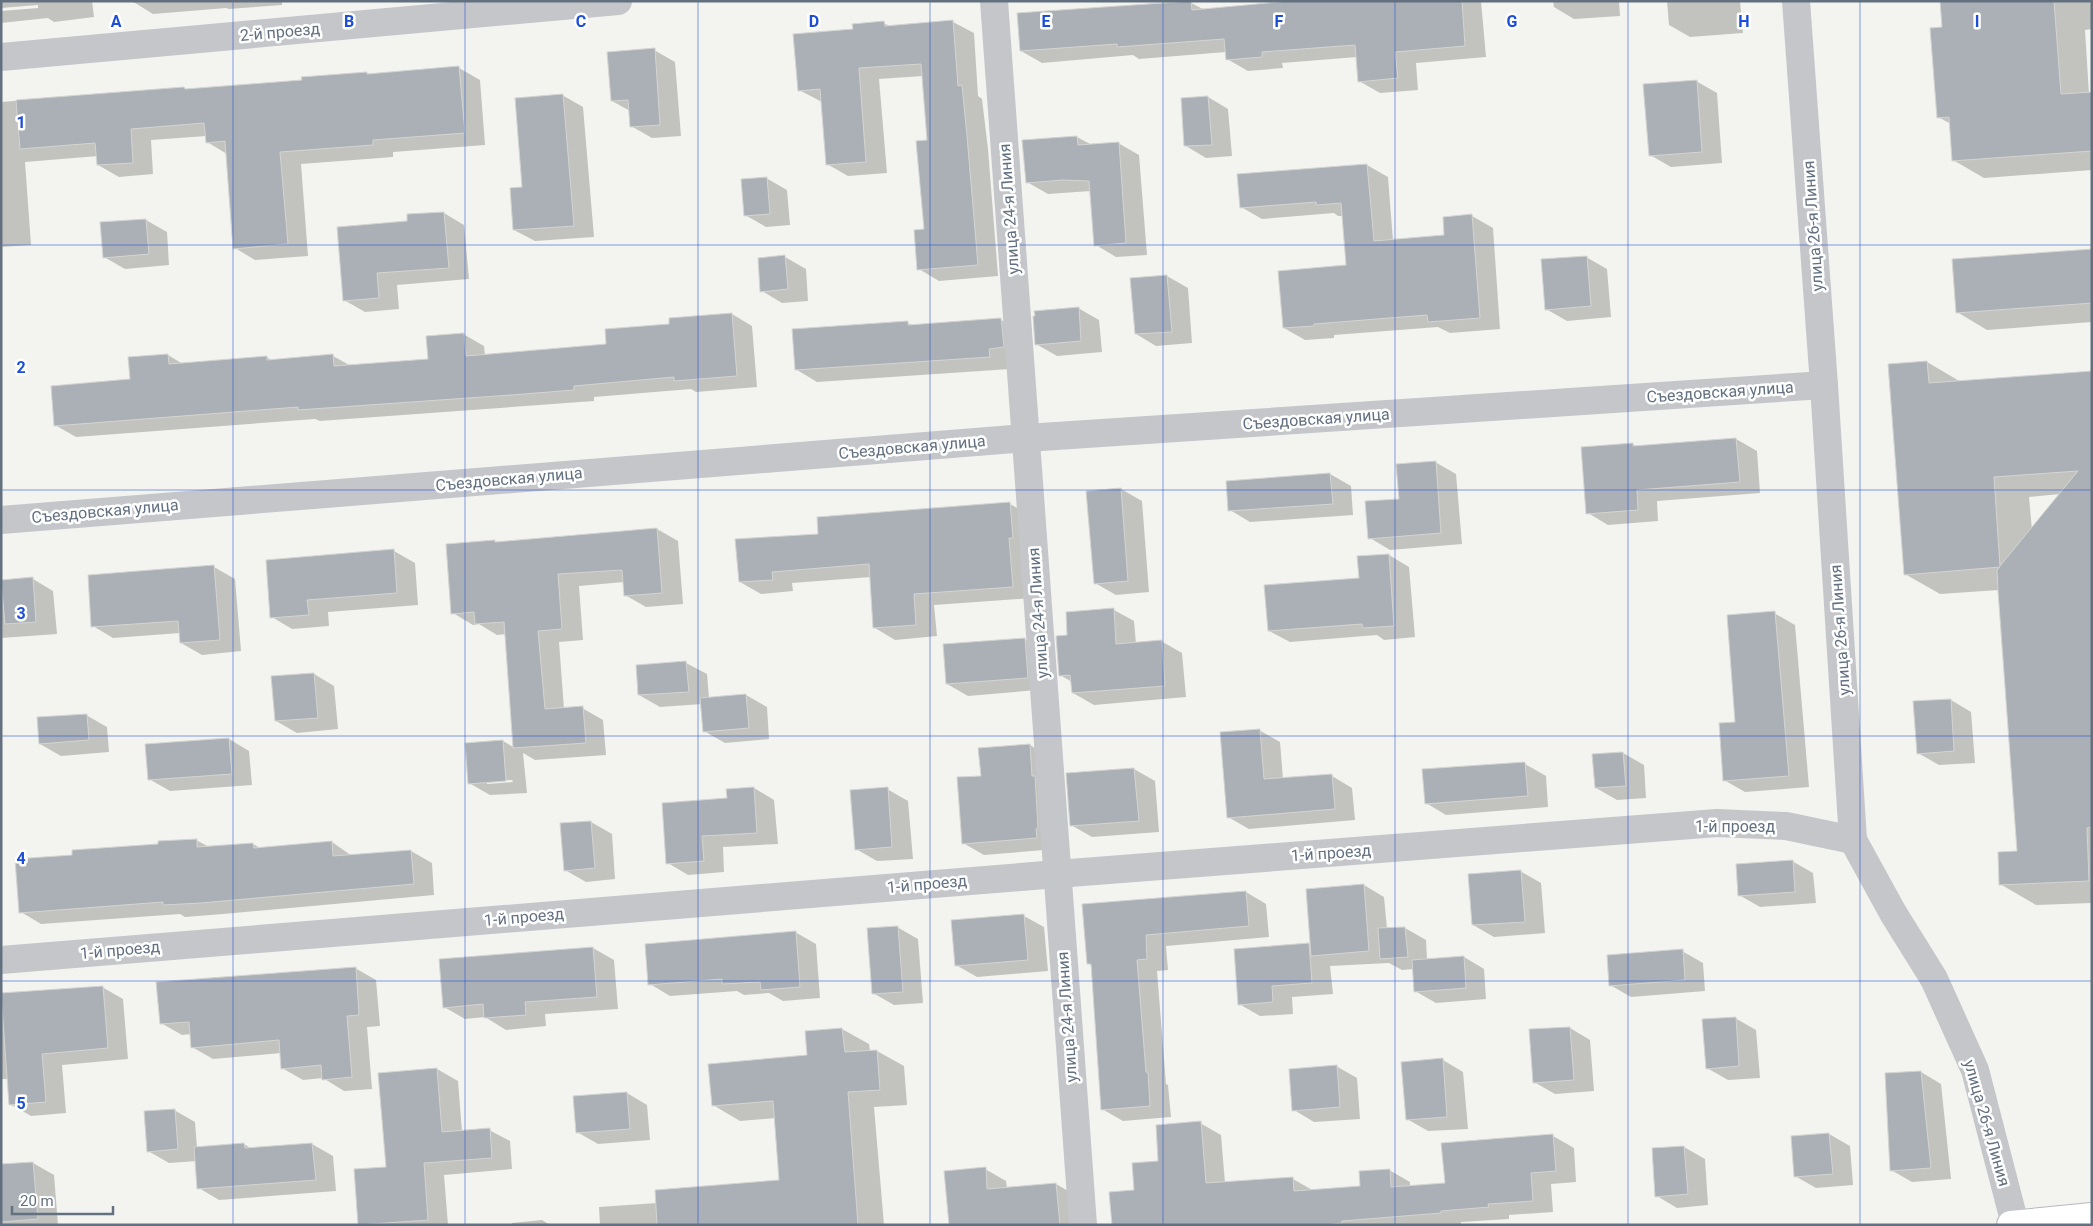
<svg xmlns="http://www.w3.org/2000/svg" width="2093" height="1226" viewBox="0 0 2093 1226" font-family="Roboto,sans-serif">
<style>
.shadow{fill:#0003;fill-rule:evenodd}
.building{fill:#aab0b5;stroke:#d4d5d2;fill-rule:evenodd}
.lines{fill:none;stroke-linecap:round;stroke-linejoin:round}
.secondary-casing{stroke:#b6b9be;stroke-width:30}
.minor{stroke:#c4c6ca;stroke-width:28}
.secondary{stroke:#fff;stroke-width:28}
.grid{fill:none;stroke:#1d4ed8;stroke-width:1;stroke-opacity:0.55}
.labels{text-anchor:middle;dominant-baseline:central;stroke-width:5;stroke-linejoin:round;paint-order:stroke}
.street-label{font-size:16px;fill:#637080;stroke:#fff}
.grid-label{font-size:16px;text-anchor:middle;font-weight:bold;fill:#1d4ed8;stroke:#fff;stroke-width:5;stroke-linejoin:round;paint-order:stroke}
</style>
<rect width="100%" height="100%" fill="#f3f4ef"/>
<!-- shadow -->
<g class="shadow">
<polygon points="1,1 92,1 94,17 54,22 48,18 1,23 1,11 38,8 38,5 1,8"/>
<polygon points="132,1 282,1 282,5 229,9 226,8 153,14"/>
<polygon points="1303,1 1481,1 1486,57 1416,63 1418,90 1380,93 1359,81 1357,57 1282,63 1283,68 1248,71 1227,59 1226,52 1139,59 1133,55 1042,63 1021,51 1191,3 1205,10"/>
<polygon points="1553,1 1619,1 1620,16 1574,19 1554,7"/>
<polygon points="1667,1 1740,1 1743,33 1690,37 1669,25"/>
<polygon points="1942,1 2092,1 2092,29 2085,30 2089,94 2092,94 2092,170 1984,178 1953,160 1951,124 1938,117 1944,28"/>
<polygon points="953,22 974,33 978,96 982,99 988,149 998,276 939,281 919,269 925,230 929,141 923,76 879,79 887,173 848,176 827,164 822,102 799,90 854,30 884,23 891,27"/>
<polygon points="654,50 675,62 681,136 652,138 631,126 630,111 612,101"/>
<polygon points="459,68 480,80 485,145 393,152 393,157 301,164 308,256 255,260 235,248 227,154 207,142 206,136 151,140 153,174 119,177 98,165 98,156 25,162 31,245 1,247 1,102 184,88 188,90 303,81 367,73 370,75"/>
<polygon points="1696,81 1717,93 1722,163 1671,167 1650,155"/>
<polygon points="562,95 583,107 594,237 535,241 514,230 523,188"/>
<polygon points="1208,97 1228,109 1232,156 1206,158 1186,146"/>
<polygon points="1077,137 1092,145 1118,143 1139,155 1147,255 1116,257 1096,245 1091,191 1048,194 1027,182"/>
<polygon points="1367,165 1388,177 1393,241 1445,236 1472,216 1493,228 1500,329 1450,333 1438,327 1334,335 1334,338 1305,340 1284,328 1348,266 1344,216 1338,216 1334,213 1262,219 1241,207 1238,175"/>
<polygon points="766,178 787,190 790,225 766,227 745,215"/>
<polygon points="444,213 464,225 469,279 397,285 399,309 365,312 344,300 409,222"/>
<polygon points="146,220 167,232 169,265 125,269 104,257"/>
<polygon points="2092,250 2092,322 1987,330 1957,312"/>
<polygon points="785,257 806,269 808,301 782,303 762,291"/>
<polygon points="1586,257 1607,269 1611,317 1567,321 1546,309"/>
<polygon points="1167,276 1188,288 1192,343 1156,346 1136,334"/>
<polygon points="1078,308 1099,320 1102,352 1057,356 1036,344"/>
<polygon points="732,314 752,326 757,387 696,392 691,389 594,397 594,401 320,421 315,419 76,437 55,425 131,380 168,355 183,364 267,357 272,361 333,356 351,366 429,360 463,334 484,346 485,355 608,345 671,325"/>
<polygon points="1001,320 1022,331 1010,369 817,382 797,370 908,323 914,326"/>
<path d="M1927 362 1961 382 2092 373V903L2036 905 2000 884 2018 852 1999 590 1940 594 1905 574 1890 365ZM2060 494 2032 530 2029 497Z"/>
<polygon points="1736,439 1757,451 1760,493 1657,501 1658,521 1608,525 1588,513 1633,444 1637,447"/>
<polygon points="1435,462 1456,474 1462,544 1390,550 1370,538 1400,500"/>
<polygon points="1330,474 1351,486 1353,515 1250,522 1230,510"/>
<polygon points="1121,489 1142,501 1149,592 1116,595 1095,583"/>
<polygon points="1010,504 1031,516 1033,598 934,605 937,636 895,640 875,628 871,577 792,583 793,591 761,594 740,582 820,535"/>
<path d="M657 529 678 541 683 604 646 607 625 595 624 582 579 586 583 640 559 642 564 709 582 708 603 720 606 755 535 760 523 753 527 793 490 795 469 783 503 741 515 748 506 634 497 635 479 624 473 625 453 613 497 543ZM512 780 513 782 487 784V781Z"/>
<polygon points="394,551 415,563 418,605 328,612 329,626 292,629 272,617"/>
<polygon points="1389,555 1409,567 1415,637 1384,640 1377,635 1290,642 1269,631 1360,579"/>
<polygon points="214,567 235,579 241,651 202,655 181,643 180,633 113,638 93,626 89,576"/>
<polygon points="33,579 53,591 57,634 1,638 1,582"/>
<polygon points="1114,610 1134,621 1136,644 1161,641 1182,653 1186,697 1094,705 1073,693 1072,682 1060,675 1069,636"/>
<polygon points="1774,613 1795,625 1809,787 1745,792 1724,780 1737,723"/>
<polygon points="1024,639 1045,651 1048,689 968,696 947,684"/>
<polygon points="686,663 707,674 709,698 746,695 767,707 769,739 725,743 704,731 702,704 660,707 639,695"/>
<polygon points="314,674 334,686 338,729 297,733 276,721"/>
<polygon points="1951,700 1971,712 1975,763 1939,765 1918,753"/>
<polygon points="86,715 107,727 109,752 61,756 40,744"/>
<polygon points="1259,730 1280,742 1283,779 1332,776 1352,788 1355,820 1249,829 1228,817"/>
<polygon points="229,739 249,751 252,785 170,791 149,779"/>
<polygon points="1030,745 1050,757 1057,849 984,855 963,843 982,777"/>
<polygon points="1623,753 1644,765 1646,798 1617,800 1596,788"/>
<polygon points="1525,764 1546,776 1548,807 1446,815 1426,803"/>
<polygon points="1134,769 1155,781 1159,832 1092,837 1071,825 1067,775"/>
<polygon points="754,788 774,800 778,844 723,847 724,872 688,875 668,863 728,799"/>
<polygon points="887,789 908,801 913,859 877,861 856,849"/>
<polygon points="591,822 612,834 615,879 586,882 565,870 562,824"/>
<polygon points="196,840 209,847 253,844 260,848 332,842 352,856 411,851 432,863 434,895 223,914 185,917 180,914 41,924 21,912 73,856"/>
<polygon points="1792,861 1813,873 1816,903 1760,907 1739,895"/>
<polygon points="1520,871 1541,883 1545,933 1494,937 1473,925"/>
<polygon points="1364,885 1384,897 1387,929 1405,928 1426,940 1427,960 1464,957 1484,969 1486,999 1436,1003 1415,991 1414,969 1402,970 1389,963 1330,966 1333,994 1292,997 1293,1014 1260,1016 1239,1004 1309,944 1311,946"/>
<polygon points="1246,892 1266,904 1269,937 1166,946 1168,970 1157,971 1166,1084 1168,1085 1171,1117 1123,1121 1102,1109 1092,966 1088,963 1084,906"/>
<polygon points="1024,916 1044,927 1048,971 977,977 956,965"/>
<polygon points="897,927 918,939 923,1003 894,1005 873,993"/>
<polygon points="795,932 816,944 820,998 783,1001 769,993 744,995 737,991 670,996 650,984"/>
<polygon points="593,948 614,960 618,1009 545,1014 546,1026 506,1030 485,1017 465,1019 444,1007 441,960"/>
<polygon points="1682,951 1703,963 1705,991 1631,997 1610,985"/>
<polygon points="355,968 376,980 380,1026 367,1027 372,1089 344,1091 323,1078 303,1080 282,1068 281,1053 213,1059 192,1047 191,1034 182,1035 161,1023"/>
<polygon points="102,987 123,999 128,1059 62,1065 66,1113 31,1116 10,1104 8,1079 1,1079 1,995"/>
<polygon points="1735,1018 1756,1030 1760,1078 1728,1080 1707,1068"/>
<polygon points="1570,1028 1590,1040 1594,1091 1555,1094 1534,1082"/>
<polygon points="842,1029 869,1044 870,1051 877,1051 904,1066 907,1105 874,1107 884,1225 600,1225 599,1207 657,1203 781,1182 776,1118 740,1121 713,1105 809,1056 807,1032"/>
<polygon points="1443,1060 1463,1072 1468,1129 1428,1131 1407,1119"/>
<polygon points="1336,1066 1357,1078 1360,1119 1314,1122 1294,1110"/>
<polygon points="437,1069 458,1081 462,1132 489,1130 510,1141 512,1169 444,1175 448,1225 359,1225"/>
<polygon points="1921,1072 1941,1084 1951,1179 1912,1182 1891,1170"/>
<polygon points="627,1093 647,1105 650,1140 598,1144 577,1132"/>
<polygon points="174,1110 195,1122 197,1148 244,1144 252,1149 312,1144 333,1156 336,1191 219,1200 199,1188 197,1161 169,1163 148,1151"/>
<polygon points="1200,1123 1221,1135 1225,1183 1293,1179 1314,1191 1361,1187 1389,1170 1410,1182 1410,1187 1446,1184 1553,1136 1574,1148 1576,1182 1551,1184 1553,1212 1509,1215 1509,1219 1461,1222 1461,1225 1113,1225 1135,1191 1160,1162"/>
<polygon points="1829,1134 1850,1146 1853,1185 1816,1188 1795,1176 1792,1137"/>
<polygon points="1684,1147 1705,1159 1708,1205 1677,1208 1657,1196"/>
<polygon points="33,1163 54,1175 58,1225 1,1225 1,1166"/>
<polygon points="985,1169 1006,1181 1007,1188 1056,1184 1077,1196 1079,1225 950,1225"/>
<polygon points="542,1220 550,1225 512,1225 512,1223"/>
</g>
<!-- building -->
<g class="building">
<polygon points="1191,1 1192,10 1289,1 1462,1 1465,46 1395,52 1398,78 1358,82 1355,45 1262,52 1262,57 1226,60 1224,39 1117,47 1117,44 1020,51 1017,13"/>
<polygon points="1940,1 2054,1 2061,94 2092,92 2092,151 1952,161 1949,117 1937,118 1930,28 1942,27"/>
<polygon points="953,20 958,86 962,85 967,136 978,265 917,270 914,230 924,229 916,141 927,140 921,64 859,68 866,162 826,165 820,89 798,91 793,34 853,29 852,24 884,21 885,26"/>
<polygon points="655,48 660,125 630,127 628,100 611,101 607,52"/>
<polygon points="459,66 465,133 373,140 373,145 280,152 288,244 233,249 225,141 206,143 204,123 131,129 133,163 97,165 95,143 20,149 16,100 184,87 185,89 302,80 301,77 367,72 367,74"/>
<polygon points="1697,80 1702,152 1649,156 1643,84"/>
<polygon points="563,94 574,226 513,230 510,188 522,187 515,98"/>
<polygon points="1208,96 1212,145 1184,146 1181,98"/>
<polygon points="1077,136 1078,145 1119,142 1126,243 1094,246 1089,181 1063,180 1026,183 1022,140"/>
<polygon points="1367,164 1374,241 1444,235 1443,217 1472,214 1480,318 1428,322 1427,315 1314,324 1314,326 1283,328 1278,271 1346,265 1341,203 1317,205 1316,202 1240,208 1237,174"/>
<polygon points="767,177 770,214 744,216 741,179"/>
<polygon points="444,212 449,268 377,273 379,298 343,301 337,227 407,221 407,214"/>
<polygon points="146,219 149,254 103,258 100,222"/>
<polygon points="2092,249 2092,303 1956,313 1952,259"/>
<polygon points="785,255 788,289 760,292 758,258"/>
<polygon points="1587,256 1591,306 1545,310 1541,259"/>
<polygon points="1167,275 1172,332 1135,334 1130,278"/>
<polygon points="1079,307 1081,341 1035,345 1033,316 1035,316 1034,311"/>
<polygon points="732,313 737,376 674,381 674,377 574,386 574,390 511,395 298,410 298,407 54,426 51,386 130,379 128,357 168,354 169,364 267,356 267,360 333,354 334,366 428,359 426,336 464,333 466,356 606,344 605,329 669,324 669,318"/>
<polygon points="1001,318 1004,347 989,349 990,357 795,370 792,329 908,321 908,325"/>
<path d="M1927 361 1929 383 2092 371V827L2087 828 2089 881 1999 885 1998 852 2017 851 1998 591 1997 570 2000 567 1904 575 1888 364ZM2078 471 2000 566 1994 477Z"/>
<polygon points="1736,438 1740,482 1637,490 1638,510 1586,514 1581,447 1633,443 1633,446"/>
<polygon points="1436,461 1441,533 1368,539 1365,501 1399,499 1396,464"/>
<polygon points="1330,473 1333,504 1228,511 1226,481"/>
<polygon points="1121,488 1128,581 1094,584 1086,491"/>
<polygon points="1010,502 1013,538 1009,538 1013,587 914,594 916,625 873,628 869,564 772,572 773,580 739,582 735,539 818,534 817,517"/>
<polygon points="657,528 662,593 624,596 622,570 558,574 562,629 538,631 545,709 583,706 586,743 513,748 504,622 475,624 474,612 451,614 446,544 495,540 495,542"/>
<polygon points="394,549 397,593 307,600 309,615 270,618 266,560"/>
<polygon points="1389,554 1394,626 1363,628 1362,624 1268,631 1264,585 1359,578 1357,556"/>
<polygon points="214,565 220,640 180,643 178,621 91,627 88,575"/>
<polygon points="33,577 36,622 5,624 1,580"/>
<polygon points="1114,608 1116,644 1162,640 1165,686 1072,693 1070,675 1059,676 1056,636 1067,635 1066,612"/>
<polygon points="1775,611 1789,776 1723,781 1719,723 1735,722 1727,615"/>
<polygon points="1025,638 1028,678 946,684 943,644"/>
<polygon points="686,661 689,692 638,695 636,665"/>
<polygon points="314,673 318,718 275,721 271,676"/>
<polygon points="746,694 749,728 703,732 700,698"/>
<polygon points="1951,699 1954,751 1917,754 1913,701"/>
<polygon points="87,714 89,740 39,744 37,717"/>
<polygon points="1260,729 1264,779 1332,774 1335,809 1227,818 1220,732"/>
<polygon points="229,738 232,774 148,780 145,744"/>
<polygon points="503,740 506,781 468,784 465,743"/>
<polygon points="1030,744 1032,776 1035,776 1038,828 1036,829 1037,838 962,844 957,777 981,776 978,748"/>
<polygon points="1623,752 1626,786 1595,788 1592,754"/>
<polygon points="1525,762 1528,796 1425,804 1422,769"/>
<polygon points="1134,768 1139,821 1070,826 1066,773"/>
<polygon points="754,787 757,833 702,836 704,861 666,864 662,803 727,798 726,789"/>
<polygon points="888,787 892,847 855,850 850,790"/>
<polygon points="591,821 595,868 564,871 560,823"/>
<polygon points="197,839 197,847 253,843 254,848 332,841 333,856 411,850 414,884 201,903 163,905 163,902 19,913 15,859 72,855 72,850 158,844 158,841"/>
<polygon points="1793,860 1795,892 1738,896 1736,864"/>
<polygon points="1521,870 1525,922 1472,925 1468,874"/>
<polygon points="1364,884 1369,951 1311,956 1306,889"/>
<polygon points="1246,891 1249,926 1146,935 1147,959 1137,960 1146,1072 1148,1072 1150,1106 1101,1110 1091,964 1087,964 1082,904"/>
<polygon points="1024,914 1028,960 955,966 951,920"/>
<polygon points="898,926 903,992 872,994 867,928"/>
<polygon points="1405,927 1408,957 1380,959 1378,928"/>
<polygon points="796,931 800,987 761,990 760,982 722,984 722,979 648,985 645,944"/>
<polygon points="1309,943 1312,983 1272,986 1273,1002 1238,1005 1234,949"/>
<polygon points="593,947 597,997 525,1002 526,1015 484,1018 483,1004 443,1008 439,959"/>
<polygon points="1683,949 1685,980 1609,986 1607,955"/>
<polygon points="1464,956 1466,988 1414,992 1412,960"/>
<polygon points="356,967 359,1015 347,1016 352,1077 322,1080 321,1065 281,1069 279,1040 191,1048 189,1022 160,1024 156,982"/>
<polygon points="103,986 108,1048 42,1054 46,1102 9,1105 1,993"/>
<polygon points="1736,1017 1739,1066 1706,1069 1702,1019"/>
<polygon points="1570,1027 1574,1080 1533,1083 1529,1029"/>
<polygon points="842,1028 845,1052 877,1050 880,1090 848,1092 858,1225 657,1225 655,1190 779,1180 773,1101 712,1106 708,1064 807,1055 805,1031"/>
<polygon points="1443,1058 1447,1117 1406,1120 1401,1062"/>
<polygon points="1337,1065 1340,1107 1292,1111 1289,1069"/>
<polygon points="437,1068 442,1132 490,1128 492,1158 424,1163 428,1220 358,1225 354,1169 386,1167 378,1073"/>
<polygon points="1921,1071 1931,1168 1890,1171 1885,1073"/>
<polygon points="627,1092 630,1129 576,1133 573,1096"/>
<polygon points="175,1109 178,1149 147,1152 144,1111"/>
<polygon points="1201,1121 1206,1183 1293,1177 1294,1191 1360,1186 1359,1171 1390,1169 1391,1187 1445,1183 1441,1143 1553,1134 1556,1171 1531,1173 1533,1201 1488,1204 1489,1207 1441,1211 1441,1213 1342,1221 1342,1223 1325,1225 1112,1225 1109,1192 1134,1190 1132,1163 1158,1161 1156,1125"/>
<polygon points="1829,1133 1833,1174 1794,1177 1791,1136"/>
<polygon points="244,1143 245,1148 312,1143 316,1180 197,1189 194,1147"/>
<polygon points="1684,1146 1688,1194 1655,1197 1652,1148"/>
<polygon points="33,1162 38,1219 1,1222 1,1164"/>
<polygon points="986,1167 987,1189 1056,1183 1060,1225 949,1225 944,1171"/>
</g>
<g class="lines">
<!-- secondary casing -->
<g class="secondary-casing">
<polyline id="secondary" points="2011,1225 2092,1217"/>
</g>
<!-- minor -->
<g class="minor">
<polyline points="994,1 1083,1225"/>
<polyline points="1796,1 1824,385 1853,840 1893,913 1934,979 1975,1070 2015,1224"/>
<polyline points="1,57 618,1"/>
<polyline points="1,520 1026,438 1824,385"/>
<polyline points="1,960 1057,874 1717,823 1786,826 1853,840"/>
</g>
<!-- secondary -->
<use href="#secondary" class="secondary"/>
</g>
<!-- grid -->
<path class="grid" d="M233 1V1225M465 1V1225M698 1V1225M930 1V1225M1163 1V1225M1395 1V1225M1628 1V1225M1860 1V1225M1 245H2092M1 490H2092M1 736H2092M1 981H2092"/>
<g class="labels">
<!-- street labels -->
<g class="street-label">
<text transform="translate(280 32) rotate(-5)">2-й проезд</text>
<text transform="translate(1009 209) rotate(-94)">улица 24-я Линия</text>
<text transform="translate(1813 226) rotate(-94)">улица 26-я Линия</text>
<text transform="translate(1720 392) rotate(-4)">Съездовская улица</text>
<text transform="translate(1316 419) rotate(-4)">Съездовская улица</text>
<text transform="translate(912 447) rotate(-5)">Съездовская улица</text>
<text transform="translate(509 479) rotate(-5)">Съездовская улица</text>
<text transform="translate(105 511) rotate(-5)">Съездовская улица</text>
<text transform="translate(1038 613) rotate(-94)">улица 24-я Линия</text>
<text transform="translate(1840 630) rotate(-94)">улица 26-я Линия</text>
<text x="1735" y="826">1-й проезд</text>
<text transform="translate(1331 853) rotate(-4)">1-й проезд</text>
<text transform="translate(927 884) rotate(-5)">1-й проезд</text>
<text transform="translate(524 917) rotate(-5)">1-й проезд</text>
<text transform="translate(120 950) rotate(-5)">1-й проезд</text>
<text transform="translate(1067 1017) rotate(-94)">улица 24-я Линия</text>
<text transform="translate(1987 1123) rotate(74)">улица 26-я Линия</text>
</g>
</g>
<g class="grid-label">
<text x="116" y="27">A</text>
<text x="349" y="27">B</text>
<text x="581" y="27">C</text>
<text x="814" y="27">D</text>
<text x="1046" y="27">E</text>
<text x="1279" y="27">F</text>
<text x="1512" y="27">G</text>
<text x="1744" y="27">H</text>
<text x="1977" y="27">I</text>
<text x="21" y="128">1</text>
<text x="21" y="373">2</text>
<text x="21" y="619">3</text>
<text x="21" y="864">4</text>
<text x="21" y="1109">5</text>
</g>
<!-- border -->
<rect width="2093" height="1226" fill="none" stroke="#637080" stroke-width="5"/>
<!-- scale -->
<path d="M12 1206v8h101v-8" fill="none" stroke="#637080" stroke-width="2.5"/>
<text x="20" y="1206" font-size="15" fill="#637080" stroke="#ffffff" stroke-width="4" paint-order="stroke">20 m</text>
</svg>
